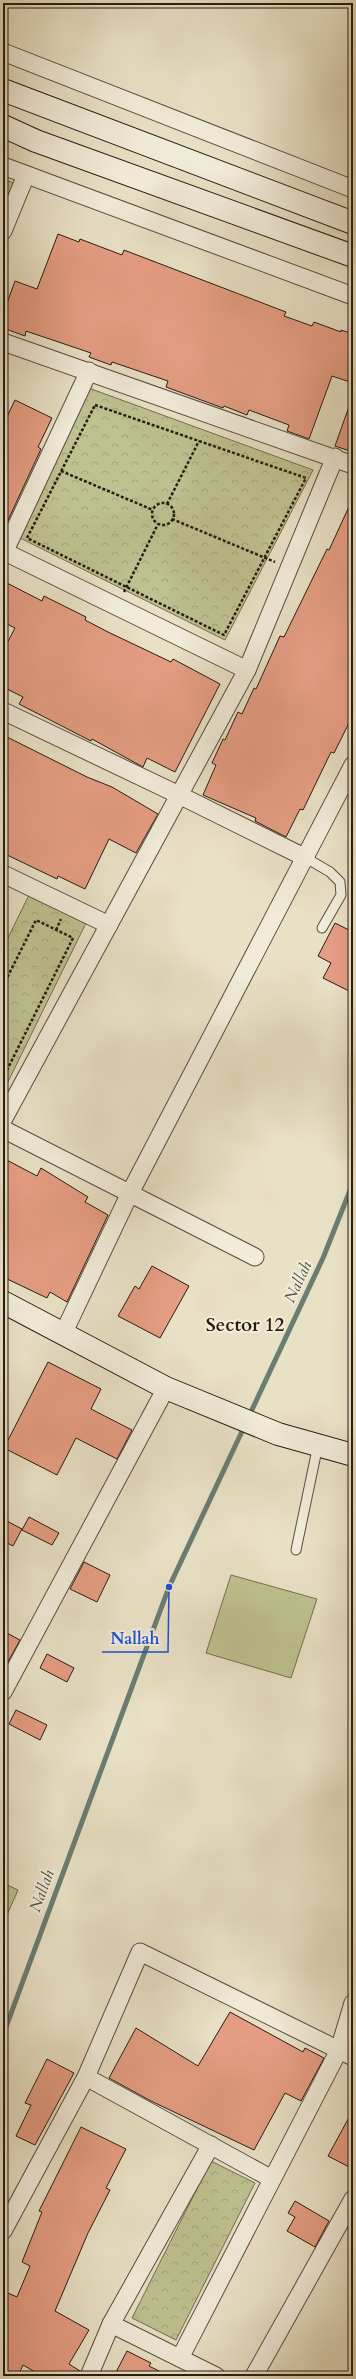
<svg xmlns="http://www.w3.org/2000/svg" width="356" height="2379" viewBox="0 0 356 2379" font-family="Cardo,serif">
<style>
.park{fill:url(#park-crowns);stroke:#726e50}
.pitch{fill:#bec190;stroke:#726e50}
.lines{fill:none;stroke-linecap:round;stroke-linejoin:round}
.stream{stroke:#6a7d73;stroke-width:5}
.building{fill:#e59d83;stroke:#271c11}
.lane-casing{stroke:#584d3e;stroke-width:11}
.street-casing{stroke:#584d3e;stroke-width:19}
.secondary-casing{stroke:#271c11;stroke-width:24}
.path{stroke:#271c11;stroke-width:2.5;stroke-dasharray:3 2;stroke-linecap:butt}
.lane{stroke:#f1ecda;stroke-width:9}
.street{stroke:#f1ecda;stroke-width:17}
.secondary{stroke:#f1ecda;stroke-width:22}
.labels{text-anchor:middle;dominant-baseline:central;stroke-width:4;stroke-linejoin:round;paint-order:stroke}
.water-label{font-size:16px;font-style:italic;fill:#4e554a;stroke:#f1ecda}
.district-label{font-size:19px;font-weight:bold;fill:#271c11;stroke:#f1ecda}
.leader{fill:none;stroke:#1d4ed8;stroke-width:1.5}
.callout-dot{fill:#1d4ed8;stroke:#f1ecda;stroke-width:1.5}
.callout-label{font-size:16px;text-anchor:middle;font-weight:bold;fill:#1d4ed8;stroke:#f1ecda;stroke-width:4;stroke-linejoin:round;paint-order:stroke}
</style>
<defs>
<pattern id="park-crowns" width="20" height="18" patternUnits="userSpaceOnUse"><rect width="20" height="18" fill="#bec190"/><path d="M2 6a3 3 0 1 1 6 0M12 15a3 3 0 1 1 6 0" fill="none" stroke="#a3a57b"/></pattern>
</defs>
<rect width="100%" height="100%" fill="#e9e1c6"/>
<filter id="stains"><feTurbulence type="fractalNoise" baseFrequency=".005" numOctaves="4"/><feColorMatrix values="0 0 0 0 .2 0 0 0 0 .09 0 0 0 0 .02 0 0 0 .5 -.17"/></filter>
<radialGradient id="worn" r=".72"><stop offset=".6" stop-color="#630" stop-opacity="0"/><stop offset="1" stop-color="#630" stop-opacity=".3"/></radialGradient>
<!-- park -->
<g class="park">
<polygon points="3,179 14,183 3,209"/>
<polygon points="86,387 313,470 225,640 14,535"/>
<polygon points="29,895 86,923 3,1092 3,948"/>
<polygon points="3,1883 18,1890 3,1924"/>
<polygon points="211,2161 255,2183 176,2340 132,2318"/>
</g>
<!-- pitch -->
<polygon class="pitch" points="231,1575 317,1599 291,1678 206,1653"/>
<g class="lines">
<!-- stream -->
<g class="stream">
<polyline points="249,1416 323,1258 353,1183"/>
<polyline points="3,2035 169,1587 245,1425"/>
</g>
</g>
<!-- building -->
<g class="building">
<polygon points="58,234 79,242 80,239 122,255 124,250 286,312 284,316 312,326 314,322 341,332 341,330 353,334 353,383 332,376 309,439 287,431 289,425 249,410 247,415 224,406 223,408 166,387 168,381 112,362 111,365 89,357 91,353 26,331 25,336 3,328 3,314 15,281 37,289"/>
<polygon points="15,400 52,418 38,447 41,449 3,531 3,425"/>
<polygon points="351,401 353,402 353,452 335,446"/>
<polygon points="353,498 353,715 334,753 331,752 303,810 300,809 286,837 255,821 256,818 203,795 216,765 212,763 223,739 225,740 238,712 242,714 254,688 256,689 280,636 284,637 327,549 329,550"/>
<polygon points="3,581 42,601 44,596 86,617 85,620 108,632 171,662 173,659 220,684 175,772 147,758 143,767 141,766 92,739 91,741 19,704 23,697 3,687 3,651 15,628 3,622"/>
<polygon points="3,735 87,777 112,787 158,814 136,853 109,839 85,889 58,876 57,879 3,853"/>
<polygon points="335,923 353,932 353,993 323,978 331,963 318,956"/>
<polygon points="3,1158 37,1176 41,1168 88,1197 85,1202 108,1215 67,1302 50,1292 47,1298 3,1277"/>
<polygon points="152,1266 189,1286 160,1338 118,1316 135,1286 139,1289"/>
<polygon points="48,1362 101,1389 91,1409 132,1430 117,1459 76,1438 57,1475 4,1448"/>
<polygon points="29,1517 59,1533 52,1545 22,1530"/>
<polygon points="3,1519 22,1529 13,1546 3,1541"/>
<polygon points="84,1562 110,1575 97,1602 70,1589"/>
<polygon points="3,1631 20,1640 3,1671"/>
<polygon points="47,1654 74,1668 67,1682 40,1668"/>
<polygon points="16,1710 47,1725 40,1740 9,1724"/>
<polygon points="230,2012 303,2052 305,2048 324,2058 301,2101 285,2093 254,2150 151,2101 109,2078 136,2028 198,2066"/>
<polygon points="47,2059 74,2073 35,2145 16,2136 31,2105 25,2103"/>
<polygon points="353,2110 353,2169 328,2156"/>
<polygon points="81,2127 126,2149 106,2188 110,2190 88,2233 55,2311 89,2330 69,2364 80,2371 79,2376 42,2376 23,2365 18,2376 3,2376 3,2291 17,2297 30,2266 22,2262 42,2212 39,2211"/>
<polygon points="295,2201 329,2221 315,2247 287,2231 295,2217 288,2213"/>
<polygon points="127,2351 151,2363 149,2366 169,2376 114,2376"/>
</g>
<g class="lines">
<!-- lane casing -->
<g class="lane-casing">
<g id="lane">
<polyline points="306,858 330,872 340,882 341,895 322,928"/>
<polyline points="296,1550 318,1445"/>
</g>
</g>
<!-- street casing -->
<g class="street-casing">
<g id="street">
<polyline points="3,52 353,189"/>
<polyline points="3,166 353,296"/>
<polyline points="3,231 26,175"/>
<polyline points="3,342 353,465"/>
<polyline points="5,552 247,670"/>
<polyline points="3,555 89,371"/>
<polyline points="3,711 179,795 306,858"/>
<polyline points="3,874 109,925"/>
<polyline points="3,1120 247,670 335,457"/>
<polyline points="3,1129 255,1257"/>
<polyline points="64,1332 130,1193 353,765"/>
<polyline points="3,1692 166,1388"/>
<polyline points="86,2077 272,2179"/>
<polyline points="3,2231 86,2077 140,1952 353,2057"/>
<polyline points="111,2324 216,2376"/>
<polyline points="180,2358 339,2050 353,2003"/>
<polyline points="89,2376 111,2324 211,2145"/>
<polyline points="254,2376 353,2199"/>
</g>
</g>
<!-- secondary casing -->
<g class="secondary-casing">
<g id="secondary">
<polyline points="3,90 353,223"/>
<polyline points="3,126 36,141 353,256"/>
<polyline points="3,1302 166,1388 278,1434 353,1455"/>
</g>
</g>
<!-- path -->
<g class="path">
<polygon points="95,405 306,478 224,635 27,538"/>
<polyline points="61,471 153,510"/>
<circle cx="163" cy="514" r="11"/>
<polyline points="167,504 199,441"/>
<polyline points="172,519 275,562"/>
<polyline points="124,592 158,524"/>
<polyline points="56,930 61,919"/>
<polyline points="3,986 36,920 73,938 3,1078"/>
</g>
<!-- lane -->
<use href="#lane" class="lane"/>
<!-- street -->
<use href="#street" class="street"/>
<!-- secondary -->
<use href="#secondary" class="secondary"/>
</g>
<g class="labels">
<!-- water labels -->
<g class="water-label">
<text transform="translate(298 1282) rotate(-65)">Nallah</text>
<text transform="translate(42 1891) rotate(-70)">Nallah</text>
</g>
<!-- district labels -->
<g class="district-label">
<text x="245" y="1325">Sector 12</text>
</g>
</g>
<!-- callouts -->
<path class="leader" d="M169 1587L168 1652H102"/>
<circle class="callout-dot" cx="169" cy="1587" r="4"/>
<g class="callout-label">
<text x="135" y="1644">Nallah</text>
</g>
<!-- margin -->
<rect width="356" height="2379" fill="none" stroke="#e9e1c6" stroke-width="16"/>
<rect x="4" y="4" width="348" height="2371" fill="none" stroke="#271c11" stroke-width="2"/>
<rect x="8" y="8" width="340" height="2363" fill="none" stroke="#271c11"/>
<rect width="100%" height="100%" filter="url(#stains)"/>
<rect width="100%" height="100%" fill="url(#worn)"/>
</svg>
